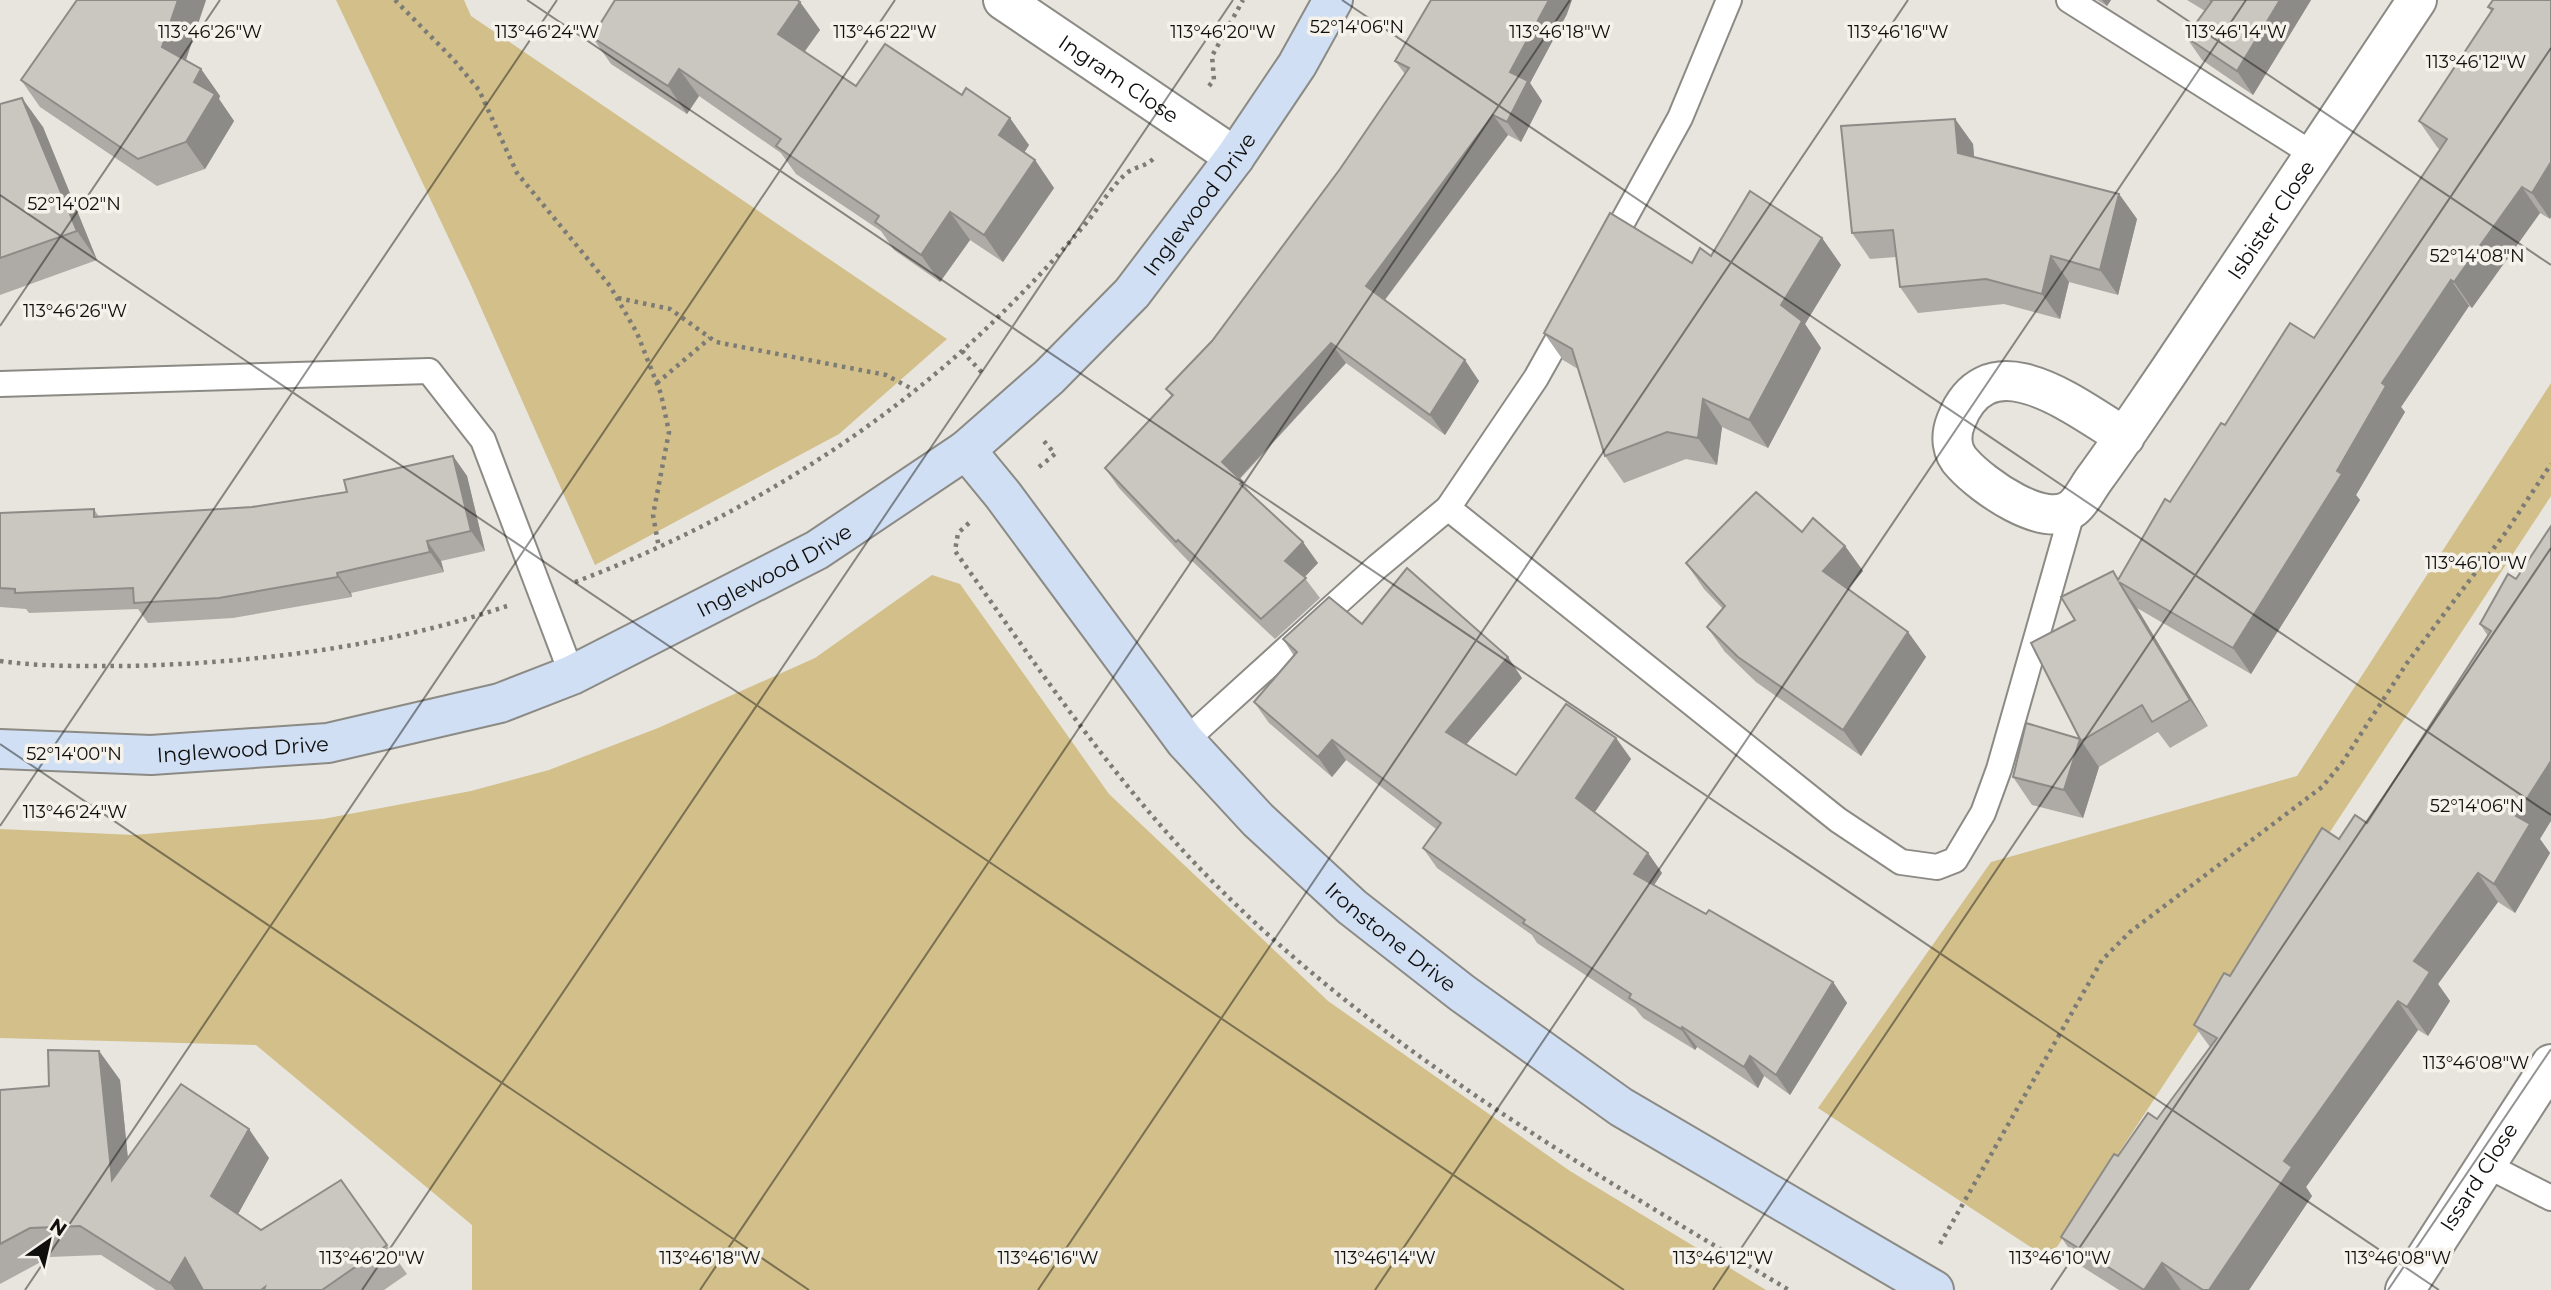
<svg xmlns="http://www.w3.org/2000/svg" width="2551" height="1290" viewBox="0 0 2551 1290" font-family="Montserrat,sans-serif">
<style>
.green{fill:#d2bf8a}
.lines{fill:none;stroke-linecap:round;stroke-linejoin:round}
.lane-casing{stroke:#8c8a84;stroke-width:28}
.street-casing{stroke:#8c8a84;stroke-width:42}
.secondary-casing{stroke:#8c8a84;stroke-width:42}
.path{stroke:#7c7b76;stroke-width:4.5;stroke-dasharray:3.5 5;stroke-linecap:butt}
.lane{stroke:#fff;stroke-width:24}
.street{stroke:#fff;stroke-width:38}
.secondary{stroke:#d0dff4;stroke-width:38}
.wall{fill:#aeaba6}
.shaded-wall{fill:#8d8b87}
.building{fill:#cac7c1;stroke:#8d8b87;stroke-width:2}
.ticks{fill:none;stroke:#100f0d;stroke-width:2;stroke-opacity:0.45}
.labels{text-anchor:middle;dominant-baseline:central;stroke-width:7;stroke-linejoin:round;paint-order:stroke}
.street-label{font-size:21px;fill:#100f0d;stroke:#f4f2eb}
.ticks-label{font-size:18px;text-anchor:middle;fill:#100f0d;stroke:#f4f2eb;stroke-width:7;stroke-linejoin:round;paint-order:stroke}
</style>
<rect width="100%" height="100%" fill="#e7e5de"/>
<!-- green -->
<g class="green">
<polygon points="336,0 464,0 471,16 947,339 839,434 595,565 470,283"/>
<polygon points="2551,383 2551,496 2049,1259 1818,1108 1991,862 2297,776"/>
<polygon points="932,575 960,584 1109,794 1328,1001 1570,1171 1766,1290 472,1290 472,1225 256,1045 0,1038 0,829 134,835 323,819 471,791 549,770 658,728 815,658"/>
</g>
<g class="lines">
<!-- lane casing -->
<g class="lane-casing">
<g id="lane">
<polyline points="2069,0 2314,155"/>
<polyline points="1608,248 1680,118 1729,0"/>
<polyline points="0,384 429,371 483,440 572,675"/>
<polyline points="1448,508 1838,820 1901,862 1937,867 1955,860 1983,813 1999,769 2073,509"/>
<polyline points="1185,741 1377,567 1448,508 1536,378 1569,319"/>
<polyline points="2484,1164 2551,1198"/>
</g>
</g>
<!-- street casing -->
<g class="street-casing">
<g id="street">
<path id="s1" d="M1003 0 1235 157"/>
<path id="s2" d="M2125 437C2078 409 1989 336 1956 421 1950 436 1951 452 1963 464 1982 485 2045 531 2073 508 2082 501 2088 487 2095 478 2120 444 2143 409 2167 374 2251 249 2334 125 2417 0"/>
<path id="s3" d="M2405 1290 2551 1064"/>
</g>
</g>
<!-- secondary casing -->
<g class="secondary-casing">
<g id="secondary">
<path id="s4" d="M966 450 1003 495 1185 741 1258 820 1352 907 1462 993 1621 1107 1934 1290"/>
<path id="s5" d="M0 749 151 755 328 743 500 703 572 675 817 550 966 450 1049 377 1132 293 1235 157 1297 65 1333 0"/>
</g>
</g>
<!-- path -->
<g class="path">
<polyline points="395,0 453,59 479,90 517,173 610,286 637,333 661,394 669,432 653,515 659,548"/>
<polyline points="1209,86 1214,80 1212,56 1243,0"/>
<polyline points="618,298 670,309 716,342 886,375 914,390"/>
<polyline points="962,351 985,376"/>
<polyline points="657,383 710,338"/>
<polyline points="1039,467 1055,454 1043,440"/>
<path d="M969 523 958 533 955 551C1037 666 1116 785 1216 885 1381 1051 1590 1171 1789 1290"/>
<path d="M575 582C725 526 878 434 993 322 1026 290 1058 256 1088 221 1098 208 1116 181 1128 172 1139 165 1146 167 1155 157"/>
<path d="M0 661C42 667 86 666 128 666 255 663 387 647 507 606"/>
<polyline points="1940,1244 2102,960 2130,932 2322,787 2342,763 2407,663 2506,532 2551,464"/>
</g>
<!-- lane -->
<use href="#lane" class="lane"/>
<!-- street -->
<use href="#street" class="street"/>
<!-- secondary -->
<use href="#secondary" class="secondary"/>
</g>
<!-- wall -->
<g class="wall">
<polygon points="77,0 206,0 186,60 201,69 220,96 219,99 234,121 205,169 157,186 40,107 21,80"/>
<polygon points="2097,0 2111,0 2107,6"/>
<polygon points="2187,0 2311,0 2253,95 2202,60 2186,37 2205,11"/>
<polygon points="2493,0 2550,219 2540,213 2472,308 2469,306 2401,407 2405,412 2356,495 2360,500 2251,674 2137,608 2208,726 2170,748 2158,732 2099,767 2083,818 2032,805 2013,777 2080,739 2075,620 2119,580 2170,502 2225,425 2314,338 2440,150 2437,147 2419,121 2491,11 2488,7"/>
<polygon points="800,2 820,30 804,51 856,86 1029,145 1024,153 1035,160 1054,188 1003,262 970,240 940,282 894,250 881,231 796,174 781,153 699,96 687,114 611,64 592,37"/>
<polygon points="1567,14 1530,83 1542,101 1521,142 1508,135 1385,300 1479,381 1445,435 1346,363 1240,479 1253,496 1318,563 1304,577 1320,598 1275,639 1192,561 1190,563 1119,488 1105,468 1172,397 1166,389 1212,341 1340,169 1405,74 1395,61"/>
<polygon points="0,104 43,127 97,260 0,295"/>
<polygon points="1955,119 1973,144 1974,157 2119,194 2137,219 2118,295 2069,282 2060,319 2004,304 1918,313 1900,287 1896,257 1870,259 1852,233"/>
<polygon points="1822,238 1841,265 1805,324 1821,348 1768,448 1722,427 1717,465 1686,459 1624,483 1605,456 1578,369 1563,360 1544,333 1692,263 1711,256"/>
<polygon points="453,456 467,476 485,551 441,561 444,572 351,593 352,597 233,618 148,623 138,609 29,613 26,609 0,607 0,513 94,509 99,517 252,507 347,492"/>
<polygon points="1802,532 1845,546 1863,571 1848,589 1908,632 1926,657 1861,756 1756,682 1725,652 1707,627 1723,609 1704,589 1686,563"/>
<polygon points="2508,574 2540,839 2550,853 2515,913 2498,902 2438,984 2450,1001 2428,1036 2418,1030 2306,1187 2312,1196 2249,1290 2119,1290 2081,1266 2061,1237 2118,1156 2157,1119 2210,1047 2194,1025 2230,976 2339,839 2367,823 2488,636 2480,624"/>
<polygon points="1362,624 1522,678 1466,744 1516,775 1616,738 1631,759 1595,812 1648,853 1662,873 1654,885 1833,982 1847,1003 1790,1095 1764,1076 1758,1088 1697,1047 1695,1050 1643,1018 1635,1008 1537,943 1532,935 1437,868 1423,848 1436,829 1346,760 1332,777 1269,723 1254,702 1294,656 1283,639"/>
<polygon points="99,1051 120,1080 128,1159 269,1158 238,1214 261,1230 341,1180 407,1274 384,1290 156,1290 101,1255 50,1257 0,1284 0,1090 49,1086"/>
</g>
<!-- shaded-wall -->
<g class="shaded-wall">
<polygon points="178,0 206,0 181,74 162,47"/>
<polygon points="1549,0 1572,0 1567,14 1530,83 1542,101 1521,142 1507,122 1510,72"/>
<polygon points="2102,0 2111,0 2107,6"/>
<polygon points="2280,0 2311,0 2253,95 2237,71"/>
<polygon points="800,2 820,30 798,61 778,34"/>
<polygon points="201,69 220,96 219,99 234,121 205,169 186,142 194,82"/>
<polygon points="679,69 699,96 687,114 668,86"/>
<polygon points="22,98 43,127 97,260 77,231"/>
<polygon points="1493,115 1508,135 1380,306 1366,286"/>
<polygon points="1010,118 1029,145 1018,162 999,135"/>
<polygon points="1955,119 1973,144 1976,179 1958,153"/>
<polygon points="1035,160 1054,188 1003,262 984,235"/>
<polygon points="2551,162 2551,217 2550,219 2532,193"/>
<polygon points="2522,187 2540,213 2472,308 2454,282"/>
<polygon points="2119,194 2137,219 2118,295 2100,270"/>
<polygon points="950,212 970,240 940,282 921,255"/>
<polygon points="1822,238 1841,265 1805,324 1821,348 1768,448 1749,420 1781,305"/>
<polygon points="2051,256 2069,282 2060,319 2042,294"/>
<polygon points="2451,280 2469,306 2401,407 2405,412 2356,495 2360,500 2251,674 2233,648 2337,471 2382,383"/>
<polygon points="1331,343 1346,363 1236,482 1222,462"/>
<polygon points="1465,360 1479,381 1445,435 1430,415"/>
<polygon points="1703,399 1722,427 1717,465 1698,438"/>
<polygon points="453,456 467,476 485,551 471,531"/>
<polygon points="427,541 441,561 444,572 430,552"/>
<polygon points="1303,542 1318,563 1300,582 1285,561"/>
<polygon points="1845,546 1863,571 1841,597 1823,571"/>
<polygon points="337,573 351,593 352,597 338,577"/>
<polygon points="2119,582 2137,608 2208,726 2190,700"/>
<polygon points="1908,632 1926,657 1861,756 1843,730"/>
<polygon points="1508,657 1522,678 1460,752 1446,732"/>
<polygon points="1616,738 1631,759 1590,819 1576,798"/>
<polygon points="2080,739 2099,767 2083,818 2064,790"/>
<polygon points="1332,740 1346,760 1332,777 1318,757"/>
<polygon points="2551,761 2551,821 2540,839 2550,853 2515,913 2494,884 2516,816"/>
<polygon points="1648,853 1662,873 1648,894 1634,874"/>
<polygon points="2478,873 2498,902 2438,984 2450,1001 2428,1036 2407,1007 2414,961"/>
<polygon points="1833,982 1847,1003 1790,1095 1776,1075"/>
<polygon points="2398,1001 2418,1030 2306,1187 2312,1196 2249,1290 2209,1290 2284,1161"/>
<polygon points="1682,1027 1697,1047 1695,1050 1681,1029"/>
<polygon points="99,1051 120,1080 133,1209 112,1180"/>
<polygon points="1750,1056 1764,1076 1758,1088 1744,1067"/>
<polygon points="249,1129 269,1158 232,1225 211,1196"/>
<polygon points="185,1258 203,1290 175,1290 170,1283"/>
<polygon points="2162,1263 2181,1290 2144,1290"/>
</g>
<!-- building -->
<g class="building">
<polygon points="77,0 178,0 162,47 201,69 194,82 215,94 186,142 138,159 21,80"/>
<polygon points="615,0 797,0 800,2 778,34 856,86 885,44 962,95 966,88 1010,118 999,135 1035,160 984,235 950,212 921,255 875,222 879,216 776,146 781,139 679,69 668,86 592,37"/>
<polygon points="1431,0 1549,0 1510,72 1528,81 1507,122 1493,115 1366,286 1465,360 1430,415 1331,343 1222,462 1243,482 1240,484 1303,542 1285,561 1306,578 1261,619 1178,540 1176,542 1105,468 1173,395 1166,389 1212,341 1340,169 1409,68 1395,61"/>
<polygon points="2210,0 2280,0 2237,71 2186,37 2212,1"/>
<polygon points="2493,0 2551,0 2551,162 2532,193 2522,187 2454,282 2451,280 2382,383 2386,386 2337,471 2342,474 2233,648 2119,582 2190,700 2152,722 2142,705 2081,741 2031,643 2075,620 2061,597 2113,571 2118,580 2165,499 2170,502 2221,423 2225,425 2290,323 2314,338 2447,139 2419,121 2493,9 2488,7"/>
<polygon points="22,98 77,231 0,258 0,104"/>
<polygon points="1955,119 1958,153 2119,194 2100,270 2051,256 2042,294 1986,279 1900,287 1893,230 1852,233 1841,126"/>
<polygon points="1750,191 1822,238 1781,305 1802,321 1749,420 1703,399 1698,438 1667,432 1605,456 1572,349 1544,333 1610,213 1692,263 1700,248 1711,256"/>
<polygon points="453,456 471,531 427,541 430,552 337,573 338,577 219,598 134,603 133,588 15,593 15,589 0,588 0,513 94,509 94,517 252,507 347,492 344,480"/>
<polygon points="1756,492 1802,532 1813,518 1845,546 1823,571 1908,632 1843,730 1738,657 1707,627 1725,606 1686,563"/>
<polygon points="2551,526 2551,761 2516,816 2530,824 2494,884 2478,873 2414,961 2430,972 2407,1007 2398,1001 2284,1161 2292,1167 2209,1290 2203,1290 2162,1263 2144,1290 2061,1237 2114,1154 2118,1156 2148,1113 2157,1119 2217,1038 2194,1025 2224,973 2230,976 2322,828 2339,839 2355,815 2367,823 2491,631 2480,624 2508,574 2516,579"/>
<polygon points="1407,568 1508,657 1446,732 1516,775 1566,704 1616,738 1576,798 1648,853 1634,874 1706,914 1709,910 1833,982 1776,1075 1750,1056 1744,1067 1682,1027 1681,1029 1629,998 1631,994 1523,923 1525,920 1423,848 1441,823 1332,740 1318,757 1254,702 1297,652 1283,639 1329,597 1362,624"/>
<polygon points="2026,723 2080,739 2064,790 2013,777"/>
<polygon points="48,1050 99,1051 112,1180 181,1084 249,1129 211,1196 261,1230 341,1180 387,1245 322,1290 264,1290 265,1287 261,1290 203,1290 185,1258 170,1283 80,1226 30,1228 0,1244 0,1090 49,1086"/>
</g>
<!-- ticks -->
<path class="ticks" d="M527 0 2439 1290M1342 0 2551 815M2157 0 2551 265M0 195 1624 1290M0 326 220 0M0 744 809 1290M0 826 557 0M25 1290 895 0M362 1290 1233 0M700 1290 1570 0M1038 1290 1908 0M1375 1290 2246 0M1713 1290 2551 48M2051 1290 2551 548M2388 1290 2551 1049"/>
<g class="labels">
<!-- street labels -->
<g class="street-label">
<text stroke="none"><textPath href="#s1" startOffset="140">Ingram Close</textPath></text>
<text stroke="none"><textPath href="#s5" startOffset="1377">Inglewood Drive</textPath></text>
<text stroke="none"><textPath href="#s2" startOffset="724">Isbister Close</textPath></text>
<text stroke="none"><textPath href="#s5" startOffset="810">Inglewood Drive</textPath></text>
<text stroke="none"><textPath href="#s5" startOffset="243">Inglewood Drive</textPath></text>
<text stroke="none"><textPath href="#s4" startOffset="649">Ironstone Drive</textPath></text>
<text stroke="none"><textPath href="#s3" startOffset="135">Issard Close</textPath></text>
</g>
</g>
<g class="ticks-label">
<text x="1357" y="33">52°14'06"N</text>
<text x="210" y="38">113°46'26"W</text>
<text x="547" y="38">113°46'24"W</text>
<text x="885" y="38">113°46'22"W</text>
<text x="1223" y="38">113°46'20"W</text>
<text x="1560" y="38">113°46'18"W</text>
<text x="1898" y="38">113°46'16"W</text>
<text x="2236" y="38">113°46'14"W</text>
<text x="2476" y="68">113°46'12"W</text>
<text x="74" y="210">52°14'02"N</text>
<text x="2477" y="262">52°14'08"N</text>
<text x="75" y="317">113°46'26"W</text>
<text x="2476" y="569">113°46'10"W</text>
<text x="74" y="760">52°14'00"N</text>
<text x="2477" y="812">52°14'06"N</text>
<text x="75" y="818">113°46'24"W</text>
<text x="2476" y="1069">113°46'08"W</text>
<text x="372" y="1264">113°46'20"W</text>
<text x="710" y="1264">113°46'18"W</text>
<text x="1048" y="1264">113°46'16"W</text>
<text x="1385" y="1264">113°46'14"W</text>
<text x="1723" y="1264">113°46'12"W</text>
<text x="2060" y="1264">113°46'10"W</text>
<text x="2398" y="1264">113°46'08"W</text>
</g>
<!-- north arrow -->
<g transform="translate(49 1241) rotate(34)" stroke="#f4f2eb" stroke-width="5" paint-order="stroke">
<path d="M0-5L12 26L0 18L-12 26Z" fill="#100f0d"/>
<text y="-10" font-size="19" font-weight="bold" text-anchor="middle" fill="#100f0d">N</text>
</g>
</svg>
